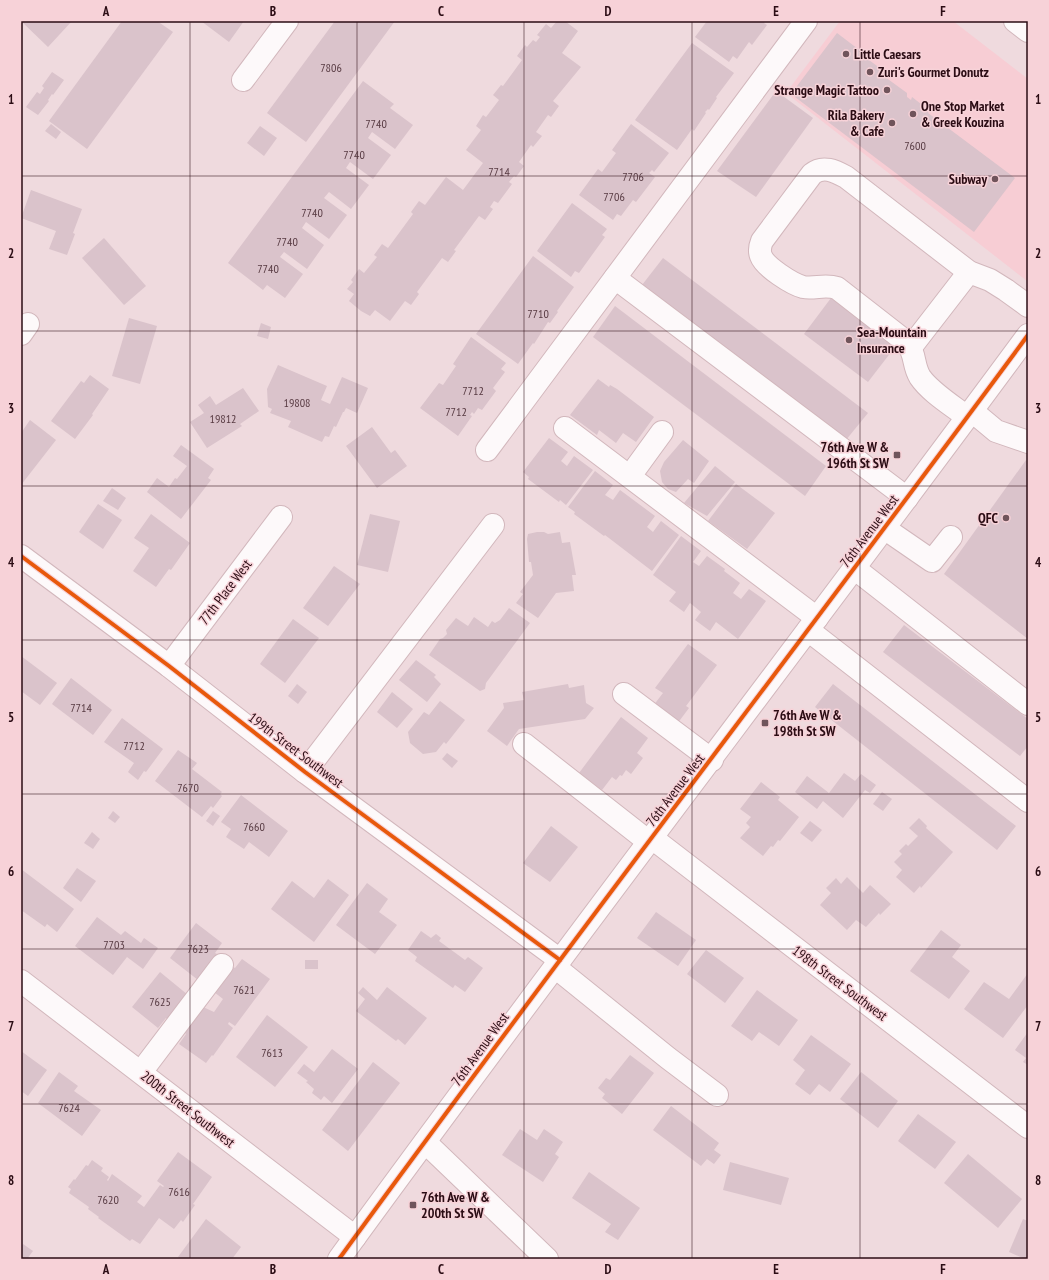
<svg xmlns="http://www.w3.org/2000/svg" width="1049" height="1280" viewBox="0 0 1049 1280" font-family="'PT Sans Narrow',sans-serif">
<style>
.built{fill:#f7cdd4}
.building{fill:#dac3cb}
.lines{fill:none;stroke-linecap:round;stroke-linejoin:round}
.minor-casing{stroke:#d2b7bc;stroke-width:24}
.major-casing{stroke:#d2b7bc;stroke-width:24}
.minor{stroke:#fdf9fa;stroke-width:22}
.major{stroke:#fdf9fa;stroke-width:22}
.cycleway-casing{stroke:#f7d2d8;stroke-width:6}
.cycleway{stroke:#e8590c;stroke-width:4}
.grid{fill:none;stroke:#2b0c14;stroke-width:1;stroke-opacity:0.55}
.poi-dot{fill:#70545b;stroke:#f7d2d8;stroke-width:1.5}
.labels{text-anchor:middle;dominant-baseline:central;stroke-width:3;stroke-linejoin:round;paint-order:stroke}
.number-label{font-size:12px;fill:#573a42}
.poi-label{font-size:14px;font-weight:bold;fill:#2b0c14;stroke:#f7d2d8;text-anchor:start}
.street-label{font-size:14px;fill:#2b0c14;stroke:#f7d2d8}
.neatline{fill:none;stroke:#2b0c14;stroke-width:1.5}
.grid-label{font-size:13px;text-anchor:middle;font-weight:bold;fill:#2b0c14}
</style>
<rect width="100%" height="100%" fill="#efdade"/>
<!-- built -->
<polygon class="built" points="840,21 953,21 1028,79 1028,279 1027,281 786,93"/>
<!-- building -->
<g class="building">
<polygon points="21,21 72,21 48,47"/>
<polygon points="122,21 157,21 173,32 87,149 49,121"/>
<polygon points="201,21 244,21 229,42"/>
<polygon points="335,21 395,21 306,142 267,113"/>
<polygon points="557,21 565,21 578,31 562,53 581,67 553,101 559,106 551,117 548,115 536,132 542,136 533,147 531,145 519,162 524,166 516,177 514,176 509,182 512,184 498,203 494,201 490,207 493,209 485,220 479,216 454,250 456,251 448,262 442,258 417,292 419,294 411,305 405,301 390,321 375,310 370,316 361,311 349,301 354,294 347,289 353,282 351,280 359,269 364,273 377,257 374,255 382,244 388,248 413,214 411,212 419,201 425,205 446,177 463,190 483,163 466,150 481,130 476,126 483,115 486,117 499,100 493,95 501,85 503,86 522,60 517,56 525,45 527,47 533,40 536,42 540,37 537,35 546,24 551,28"/>
<polygon points="707,21 765,21 764,23 767,25 752,45 749,42 737,59 733,56 729,62 695,37"/>
<polygon points="837,33 862,52 862,55 884,71 885,77 907,93 907,97 911,100 912,97 930,111 928,113 1015,178 974,232 791,94"/>
<polygon points="692,43 734,73 716,97 717,98 709,110 708,109 705,112 706,113 694,131 692,129 677,150 635,120"/>
<polygon points="52,72 64,80 53,95 52,94 48,100 49,101 38,115 26,107 37,92 40,94 44,88 42,86"/>
<polygon points="363,81 394,104 390,108 413,125 395,149 372,132 368,138 391,155 373,179 350,162 346,168 369,185 351,209 329,192 324,198 347,215 329,239 306,222 302,228 324,245 307,269 284,252 280,257 303,274 285,298 267,285 263,290 228,263"/>
<polygon points="776,91 813,118 756,197 717,171"/>
<polygon points="51,124 61,132 56,139 45,131"/>
<polygon points="631,124 669,153 654,172 652,170 649,173 655,177 636,202 633,200 621,216 617,214 613,220 579,195 598,169 602,172 616,153 612,150"/>
<polygon points="260,126 277,138 264,156 247,143"/>
<polygon points="31,190 82,209 73,233 75,234 67,255 49,249 56,231 21,218"/>
<polygon points="572,203 607,229 602,235 605,237 579,273 575,271 571,277 537,251"/>
<polygon points="104,238 146,286 124,305 82,258"/>
<polygon points="533,256 574,287 557,311 558,312 550,323 548,322 534,344 533,343 518,364 476,334"/>
<polygon points="663,258 868,413 846,440 642,285"/>
<polygon points="831,298 895,347 868,382 804,334"/>
<polygon points="615,306 826,466 805,496 593,337"/>
<polygon points="129,318 157,326 140,384 112,376"/>
<polygon points="261,323 271,327 268,339 257,336"/>
<polygon points="471,337 506,363 501,369 505,372 493,388 496,391 482,410 478,408 474,414 472,412 470,415 472,416 458,436 420,408 439,383 443,385 456,366 453,364"/>
<polygon points="278,365 327,386 321,400 330,404 342,377 368,388 357,413 346,408 344,412 343,412 336,427 334,426 329,437 325,436 322,442 288,427 291,421 270,413 272,409 268,407 267,389"/>
<polygon points="90,375 109,389 92,414 93,415 75,439 51,421 81,381 84,383"/>
<polygon points="598,379 609,387 610,385 617,389 654,417 636,442 623,433 616,443 599,430 597,435 570,415"/>
<polygon points="243,388 259,411 240,424 242,426 207,448 190,422 204,413 198,405 210,396 216,405"/>
<polygon points="30,420 56,440 21,485 21,433"/>
<polygon points="372,427 391,453 395,450 407,466 377,488 346,446"/>
<polygon points="549,438 568,452 561,461 567,466 574,456 593,470 566,505 560,500 559,502 528,479 529,477 523,472"/>
<polygon points="683,440 709,461 694,483 688,479 676,492 668,489 662,482 660,471 664,462"/>
<polygon points="181,445 214,469 208,478 211,480 181,519 147,492 157,478 169,487 175,478 177,479 187,466 173,456"/>
<polygon points="1026,460 1028,462 1028,639 944,574"/>
<polygon points="715,466 735,482 707,516 684,503"/>
<polygon points="595,471 613,485 605,495 613,500 620,490 655,516 647,527 653,532 661,521 679,535 652,571 605,535 604,536 574,514 575,512 568,507"/>
<polygon points="736,484 775,513 747,549 708,521"/>
<polygon points="112,488 126,498 118,510 103,501"/>
<polygon points="98,504 122,520 103,549 79,532"/>
<polygon points="151,514 190,543 171,570 169,569 156,587 133,571 149,548 134,538"/>
<polygon points="370,514 400,521 388,572 357,565"/>
<polygon points="537,532 544,532 548,534 560,532 562,543 570,542 576,575 572,575 574,591 556,593 538,618 516,603 523,594 520,592 533,575 531,562 529,562 527,539 528,534"/>
<polygon points="681,536 701,551 693,562 699,566 707,556 725,569 724,571 740,583 733,593 741,599 749,589 766,601 738,639 716,622 710,631 695,620 701,612 690,603 684,612 669,601 676,592 653,575"/>
<polygon points="334,566 360,584 328,626 303,608"/>
<polygon points="509,608 530,623 486,683 485,689 480,691 429,655 440,639 443,638 447,634 446,630 456,618 468,626 474,617 488,627 492,621 495,623 500,620"/>
<polygon points="293,619 319,638 285,683 260,664"/>
<polygon points="904,625 1028,719 1028,746 1020,756 883,652"/>
<polygon points="688,644 717,665 686,706 689,708 677,724 653,706 663,693 655,688"/>
<polygon points="21,656 57,683 40,705 21,691"/>
<polygon points="416,660 436,675 434,677 441,684 427,702 399,680"/>
<polygon points="71,678 112,710 93,735 52,704"/>
<polygon points="297,684 307,692 298,704 288,696"/>
<polygon points="568,684 569,688 584,685 586,703 594,708 585,719 519,729 507,746 487,731 504,708 503,703 524,700 522,692"/>
<polygon points="833,684 1016,826 997,850 815,707"/>
<polygon points="392,692 413,709 397,728 377,712"/>
<polygon points="440,701 465,720 446,744 444,742 436,752 423,754 410,743 408,732 424,712 429,715"/>
<polygon points="621,717 648,738 637,753 643,758 631,774 626,770 622,776 620,775 616,780 612,777 602,790 579,773"/>
<polygon points="122,718 163,749 146,772 144,771 138,780 128,772 134,763 104,742"/>
<polygon points="178,750 197,763 192,769 222,792 220,794 222,796 213,808 211,806 202,817 155,781"/>
<polygon points="447,753 458,761 452,768 442,759"/>
<polygon points="844,773 855,781 861,774 876,785 870,793 865,790 843,818 823,801 817,809 795,792 807,776 829,793"/>
<polygon points="761,782 780,797 778,800 799,817 780,841 778,840 773,847 771,846 763,856 740,838 750,827 746,823 751,817 740,809"/>
<polygon points="882,792 892,799 883,811 873,804"/>
<polygon points="241,795 288,831 269,857 249,842 244,849 226,837 231,829 221,822"/>
<polygon points="113,811 120,817 115,823 108,818"/>
<polygon points="213,811 220,816 213,826 206,821"/>
<polygon points="919,818 927,826 926,828 953,852 921,888 920,886 914,893 896,877 902,870 894,862 902,854 899,851 906,844 908,846 918,836 909,828"/>
<polygon points="810,821 822,830 812,842 800,833"/>
<polygon points="551,826 578,847 550,882 523,863"/>
<polygon points="92,832 100,839 93,849 84,843"/>
<polygon points="77,868 96,881 81,902 63,888"/>
<polygon points="21,869 74,909 57,932 47,924 45,927 21,910"/>
<polygon points="847,877 863,893 870,885 891,904 880,915 879,913 866,927 856,920 847,930 820,905 831,893 826,888 836,878 841,884"/>
<polygon points="328,879 349,895 314,942 271,909 292,881 314,898"/>
<polygon points="367,883 388,899 379,912 397,925 375,954 336,925"/>
<polygon points="656,912 696,940 678,966 637,938"/>
<polygon points="97,917 121,935 125,931 141,943 144,938 158,948 143,969 127,957 113,975 75,946"/>
<polygon points="196,923 222,943 215,953 217,954 198,980 170,958"/>
<polygon points="941,930 961,945 952,957 970,971 949,999 910,971"/>
<polygon points="421,931 431,938 436,934 441,938 439,941 465,960 468,957 483,968 465,992 455,985 453,988 415,961 417,957 408,950"/>
<polygon points="706,950 744,978 725,1003 687,974"/>
<polygon points="242,959 270,979 235,1026 229,1022 228,1024 233,1028 213,1056 212,1055 206,1063 179,1044 186,1034 185,1033 203,1007 214,1012 223,999 214,992 233,967 235,968"/>
<rect x="305" y="960" width="13" height="9"/>
<polygon points="160,972 188,995 168,1020 166,1018 158,1028 132,1007"/>
<polygon points="1028,973 1028,1005 1003,1038 964,1009 984,982 1009,999"/>
<polygon points="363,987 377,1000 387,987 427,1018 405,1045 398,1039 396,1041 356,1011 365,999 358,993"/>
<polygon points="757,990 798,1020 779,1046 759,1032 752,1041 731,1026"/>
<polygon points="267,1015 308,1047 275,1087 236,1057"/>
<polygon points="1028,1032 1028,1065 1023,1062 1026,1058 1015,1050"/>
<polygon points="811,1035 851,1064 830,1092 819,1084 810,1095 795,1084 805,1070 793,1060"/>
<polygon points="332,1049 358,1069 332,1103 324,1096 321,1100 312,1093 314,1089 306,1082 308,1081 297,1073 304,1064 314,1072"/>
<polygon points="21,1051 47,1070 28,1096 21,1091"/>
<polygon points="630,1055 654,1073 622,1114 602,1098 605,1094 598,1088 606,1078 610,1080"/>
<polygon points="373,1062 400,1083 348,1151 322,1130"/>
<polygon points="59,1072 78,1086 74,1091 101,1110 82,1136 38,1103"/>
<polygon points="861,1072 898,1101 878,1128 840,1099"/>
<polygon points="671,1106 719,1143 714,1150 721,1155 714,1164 707,1159 701,1166 653,1130"/>
<polygon points="918,1114 956,1142 935,1169 898,1141"/>
<polygon points="520,1129 537,1140 544,1129 563,1142 555,1154 559,1157 543,1182 502,1155"/>
<polygon points="178,1152 212,1177 193,1204 195,1205 183,1222 181,1220 174,1229 159,1218 140,1244 132,1239 130,1241 98,1218 99,1217 88,1209 89,1207 69,1193 71,1189 68,1187 74,1179 75,1180 86,1165 88,1166 92,1160 103,1168 101,1171 109,1177 107,1180 108,1181 112,1174 142,1196 137,1202 144,1207 160,1185 163,1187 164,1186 157,1181"/>
<polygon points="968,1154 1022,1199 998,1228 944,1183"/>
<polygon points="730,1162 789,1178 781,1205 723,1190"/>
<polygon points="589,1172 640,1208 618,1240 605,1232 611,1224 572,1198"/>
<polygon points="206,1219 241,1247 232,1259 181,1259 178,1257"/>
<polygon points="1023,1219 1028,1221 1028,1259 1025,1259 1009,1252"/>
<polygon points="23,1244 33,1251 27,1259 21,1259 21,1247"/>
</g>
<g class="lines">
<!-- minor casing -->
<g class="minor-casing">
<g id="minor">
<polyline points="243,80 287,21"/>
<polyline points="615,278 907,498"/>
<polyline points="21,334 28,324"/>
<polyline points="911,347 969,272"/>
<polyline points="972,411 996,431 1028,442"/>
<path d="M967 417C953 406 930 392 920 377 912 364 917 354 905 341L837 288C825 284 815 289 803 287 792 284 765 267 761 256 759 251 760 246 762 241L812 174C823 165 835 171 846 177L969 272 990 280 1006 290 1028 306"/>
<polyline points="565,428 817,618"/>
<polyline points="487,450 806,21"/>
<polyline points="630,476 662,432"/>
<polyline points="884,528 932,561 951,537"/>
<polyline points="21,556 169,666 305,772 560,960"/>
<polyline points="854,568 1028,704"/>
<polyline points="808,630 1028,801"/>
<polyline points="169,666 281,517"/>
<polyline points="624,694 712,760"/>
<polyline points="524,744 649,842"/>
<polyline points="305,772 493,525"/>
<polyline points="652,838 1028,1127"/>
<polyline points="555,967 668,1058 717,1095"/>
<polyline points="21,981 355,1237"/>
<polyline points="141,1072 222,965"/>
<polyline points="425,1142 547,1259"/>
<path d="M339 1259C565 948 800 644 1028 335"/>
</g>
</g>
<!-- major casing -->
<g class="major-casing">
<polyline id="major" points="1015,21 1028,31"/>
</g>
<!-- minor -->
<use href="#minor" class="minor"/>
<!-- major -->
<use href="#major" class="major"/>
<!-- cycleway casing -->
<g class="cycleway-casing">
<g id="cycleway">
<polyline points="21,556 169,666 305,772 560,960"/>
<path d="M339 1259C565 948 800 644 1028 335"/>
</g>
</g>
<!-- cycleway -->
<use href="#cycleway" class="cycleway"/>
</g>
<!-- grid -->
<path class="grid" d="M190 21V1259M357 21V1259M524 21V1259M692 21V1259M860 21V1259M21 176H1028M21 331H1028M21 486H1028M21 640H1028M21 794H1028M21 949H1028M21 1104H1028"/>
<!-- markers -->
<g class="poi-dot">
<circle cx="846" cy="54" r="4"/>
<circle cx="870" cy="72" r="4"/>
<circle cx="887" cy="90" r="4"/>
<circle cx="913" cy="114" r="4"/>
<circle cx="892" cy="123" r="4"/>
<circle cx="995" cy="179" r="4"/>
<circle cx="849" cy="340" r="4"/>
<rect x="893" y="451" width="8" height="8" rx="2"/>
<circle cx="1006" cy="518" r="4"/>
<rect x="761" y="719" width="8" height="8" rx="2"/>
<rect x="409" y="1201" width="8" height="8" rx="2"/>
</g>
<g class="labels">
<!-- number labels -->
<g class="number-label">
<text x="331" y="67">7806</text>
<text x="376" y="123">7740</text>
<text x="915" y="145">7600</text>
<text x="354" y="154">7740</text>
<text x="499" y="171">7714</text>
<text x="633" y="176">7706</text>
<text x="614" y="196">7706</text>
<text x="312" y="212">7740</text>
<text x="287" y="241">7740</text>
<text x="268" y="268">7740</text>
<text x="538" y="313">7710</text>
<text x="473" y="390">7712</text>
<text x="297" y="402">19808</text>
<text x="456" y="411">7712</text>
<text x="223" y="418">19812</text>
<text x="81" y="707">7714</text>
<text x="134" y="745">7712</text>
<text x="188" y="787">7670</text>
<text x="254" y="826">7660</text>
<text x="114" y="944">7703</text>
<text x="198" y="948">7623</text>
<text x="244" y="989">7621</text>
<text x="160" y="1001">7625</text>
<text x="272" y="1052">7613</text>
<text x="69" y="1107">7624</text>
<text x="179" y="1191">7616</text>
<text x="108" y="1199">7620</text>
</g>
<!-- poi labels -->
<g class="poi-label">
<text x="854" y="54">Little Caesars</text>
<text x="878" y="72">Zuri's Gourmet Donutz</text>
<text x="879" y="90" text-anchor="end">Strange Magic Tattoo</text>
<text x="921" y="106">One Stop Market<tspan x="921" dy="16">&amp; Greek Kouzina</tspan></text>
<text x="884" y="115" text-anchor="end">Rila Bakery<tspan x="884" dy="16">&amp; Cafe</tspan></text>
<text x="987" y="179" text-anchor="end">Subway</text>
<text x="857" y="332">Sea-Mountain<tspan x="857" dy="16">Insurance</tspan></text>
<text x="889" y="447" text-anchor="end">76th Ave W &amp;<tspan x="889" dy="16">196th St SW</tspan></text>
<text x="998" y="518" text-anchor="end">QFC</text>
<text x="773" y="715">76th Ave W &amp;<tspan x="773" dy="16">198th St SW</tspan></text>
<text x="421" y="1197">76th Ave W &amp;<tspan x="421" dy="16">200th St SW</tspan></text>
</g>
<!-- street labels -->
<g class="street-label">
<text transform="translate(869 531) rotate(-53)">76th Avenue West</text>
<text transform="translate(225 592) rotate(-53)">77th Place West</text>
<text transform="translate(296 750) rotate(37)">199th Street Southwest</text>
<text transform="translate(675 790) rotate(-53)">76th Avenue West</text>
<text transform="translate(840 983) rotate(37)">198th Street Southwest</text>
<text transform="translate(480 1049) rotate(-54)">76th Avenue West</text>
<text transform="translate(188 1109) rotate(38)">200th Street Southwest</text>
</g>
</g>
<!-- border -->
<rect width="1049" height="1280" fill="none" stroke="#f7d2d8" stroke-width="44"/>
<rect x="22" y="22" width="1005" height="1236" class="neatline"/>
<g class="grid-label">
<text x="106" y="16">A</text>
<text x="273" y="16">B</text>
<text x="441" y="16">C</text>
<text x="608" y="16">D</text>
<text x="776" y="16">E</text>
<text x="943" y="16">F</text>
<text x="11" y="104">1</text>
<text x="1038" y="104">1</text>
<text x="11" y="258">2</text>
<text x="1038" y="258">2</text>
<text x="11" y="413">3</text>
<text x="1038" y="413">3</text>
<text x="11" y="567">4</text>
<text x="1038" y="567">4</text>
<text x="11" y="722">5</text>
<text x="1038" y="722">5</text>
<text x="11" y="876">6</text>
<text x="1038" y="876">6</text>
<text x="11" y="1031">7</text>
<text x="1038" y="1031">7</text>
<text x="11" y="1185">8</text>
<text x="1038" y="1185">8</text>
<text x="106" y="1274">A</text>
<text x="273" y="1274">B</text>
<text x="441" y="1274">C</text>
<text x="608" y="1274">D</text>
<text x="776" y="1274">E</text>
<text x="943" y="1274">F</text>
</g>
</svg>
